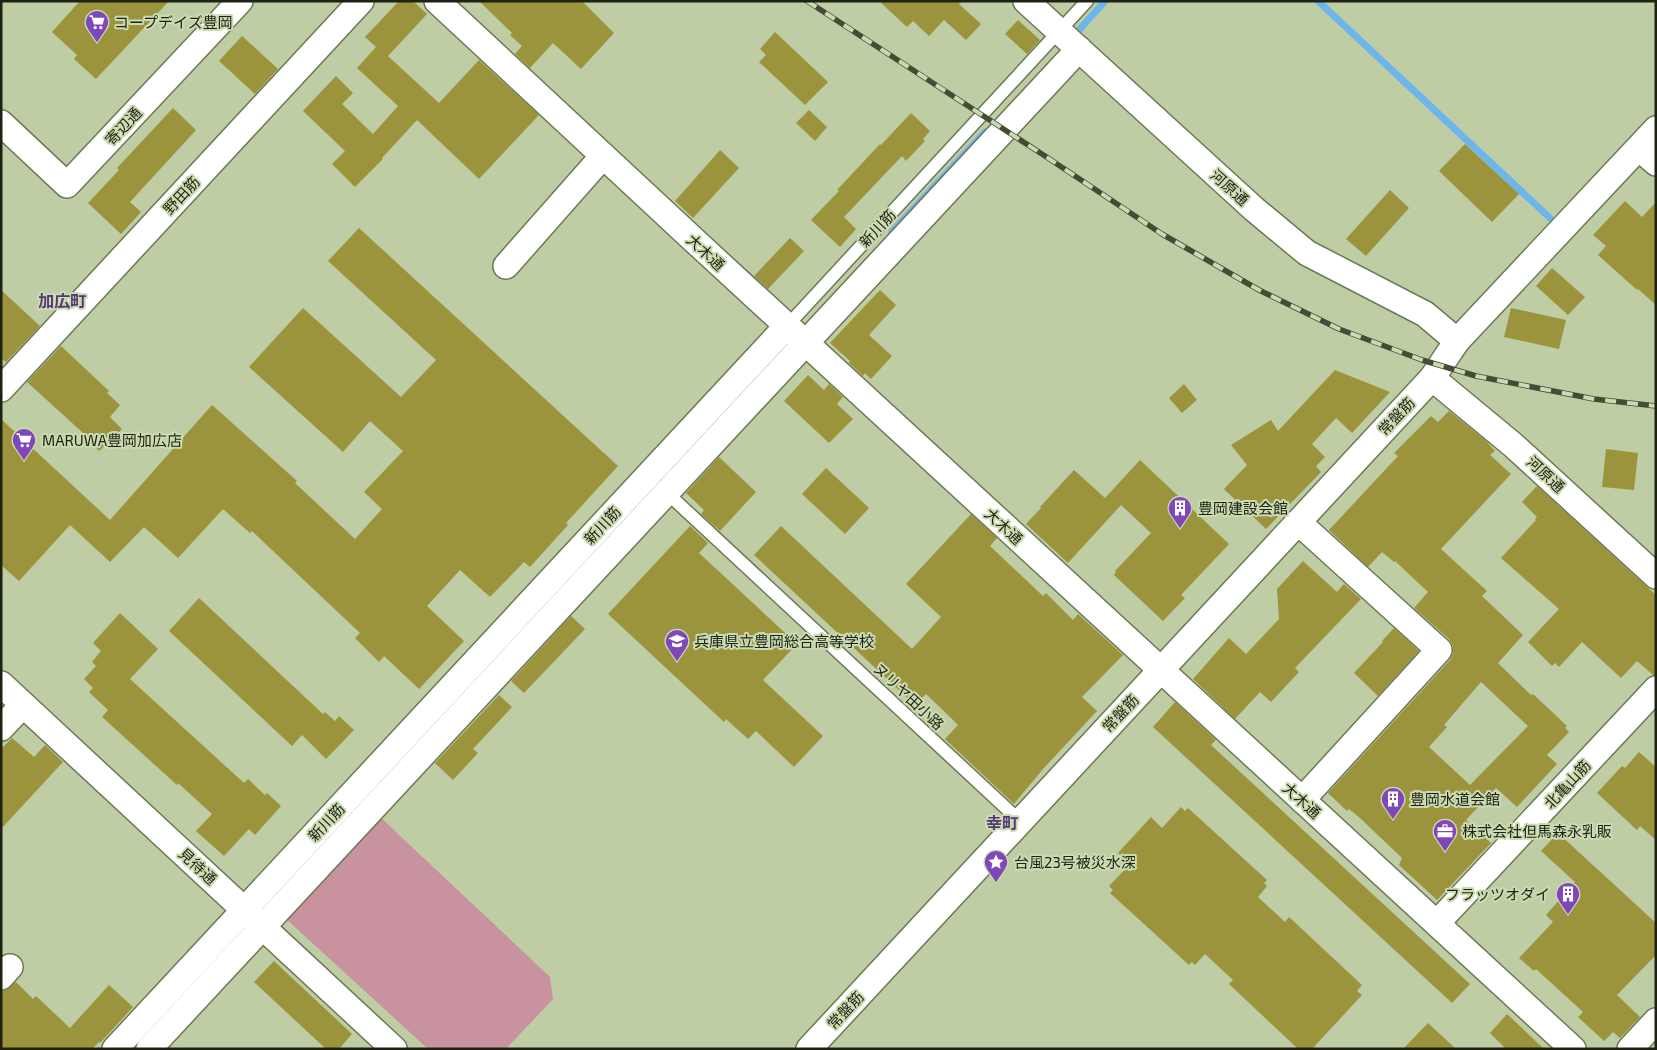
<svg xmlns="http://www.w3.org/2000/svg" width="1657" height="1050" viewBox="0 0 1657 1050" font-family="'Exo 2','Noto Sans JP',sans-serif">
<style>
.green{fill:#c9929f}
.lines{fill:none;stroke-linecap:round;stroke-linejoin:round}
.stream{stroke:#6eb5ec;stroke-width:7}
.building{fill:#9c933d;fill-rule:evenodd}
.lane-casing{stroke:#6d7954;stroke-width:15}
.street-casing{stroke:#6d7954;stroke-width:28}
.lane{stroke:#fff;stroke-width:12}
.street{stroke:#fff;stroke-width:25}
.rail-casing{stroke:#444b36;stroke-width:5.5}
.rail{stroke:#cbdab1;stroke-width:4;stroke-dasharray:11;stroke-linecap:butt}
.labels{text-anchor:middle;dominant-baseline:central;stroke-width:4;stroke-linejoin:round;paint-order:stroke}
.poi-label{font-size:15px;fill:#1d2213;stroke:#cbdab1;text-anchor:start}
.street-label{font-size:15px;fill:#1d2213;stroke:#cbdab1}
.neighbourhood-label{font-size:16px;font-weight:bold;fill:#553975;stroke:#cbdab1}
</style>
<rect width="100%" height="100%" fill="#becda4"/>
<!-- green -->
<polygon class="green" points="379,816 550,977 553,999 506,1049 428,1049 285,918"/>
<g class="lines">
<!-- stream -->
<g class="stream">
<polyline points="1318,1 1551,219"/>
<polyline points="1072,38 1105,1"/>
<polyline points="892,232 985,132"/>
<polyline points="133,1049 144,1037"/>
</g>
</g>
<!-- building -->
<g class="building">
<polygon points="80,1 169,1 96,79 74,59 77,55 52,32"/>
<polygon points="399,1 413,1 427,14 388,56 439,103 479,60 539,115 479,179 417,120 382,158 383,159 355,187 332,164 345,151 303,111 336,76 353,93 342,104 373,134 398,106 357,68 376,47 365,37"/>
<polygon points="479,1 582,1 614,33 581,69 553,43 530,68 515,54 522,46 510,35 512,33"/>
<polygon points="879,1 961,1 959,4 981,24 966,40 944,20 929,36 913,21 907,27"/>
<polygon points="1018,20 1040,40 1027,54 1005,34"/>
<polygon points="775,32 828,82 805,105 759,62 766,55 760,49"/>
<polygon points="242,36 278,69 255,94 219,61"/>
<polygon points="173,108 196,130 130,202 141,212 121,234 88,203 119,170 117,168"/>
<polygon points="809,110 827,127 815,141 796,123"/>
<polygon points="911,113 930,131 923,139 925,141 906,161 902,156 844,217 856,229 840,247 811,220 839,191 837,190 880,144 881,145"/>
<polygon points="1465,144 1519,194 1492,222 1439,171"/>
<polygon points="720,150 739,168 693,218 675,201"/>
<polygon points="1390,190 1409,208 1366,256 1346,239"/>
<polygon points="1625,201 1642,217 1656,202 1656,305 1638,289 1637,290 1598,255 1606,246 1593,235"/>
<polygon points="359,228 618,466 566,523 568,525 530,567 524,562 490,597 460,570 427,606 464,641 419,689 384,656 379,662 355,638 360,633 252,531 250,533 223,509 178,558 144,527 110,562 70,525 19,581 1,565 1,419 110,520 212,405 297,481 295,483 355,539 382,509 364,492 403,451 370,421 343,452 249,367 303,308 401,397 436,360 328,261"/>
<polygon points="790,238 804,251 768,289 754,276"/>
<polygon points="1552,268 1585,297 1568,315 1536,286"/>
<polygon points="1,290 40,326 6,362 1,358"/>
<polygon points="880,290 896,305 869,335 892,356 871,379 865,373 863,376 849,363 850,361 830,343"/>
<polygon points="1511,308 1566,320 1559,349 1504,337"/>
<polygon points="61,346 109,391 107,393 120,405 110,417 122,429 99,451 82,432 27,382"/>
<polygon points="1335,370 1390,392 1352,433 1336,418 1312,444 1325,457 1316,466 1321,472 1266,529 1224,489 1247,465 1231,445 1271,420 1278,431"/>
<polygon points="808,375 824,390 829,384 843,397 837,404 853,419 829,443 784,401"/>
<polygon points="1184,384 1197,400 1182,413 1169,398"/>
<path d="M1449 411 1485 440 1495 451 1490 455 1511 474 1441 549 1487 591 1482 596 1523 635 1498 663 1531 695 1533 694 1567 726 1565 728 1569 732 1547 755 1557 764 1517 807 1496 788 1466 820 1491 843 1437 900 1399 865 1402 858 1360 818 1349 809 1347 811 1328 793 1450 660 1453 654V646L1449 639 1414 608 1428 592 1395 561 1394 562 1382 552 1368 567 1329 530 1398 456 1394 453 1431 416 1438 422ZM1481 682 1528 726 1470 785 1429 747 1447 727 1444 725Z"/>
<polygon points="1606,449 1638,453 1634,490 1602,487"/>
<polygon points="719,457 756,492 720,531 701,514 704,510 686,493"/>
<polygon points="1140,460 1229,544 1181,595 1185,598 1163,621 1114,575 1116,572 1115,571 1151,533 1121,505 1068,563 1026,524 1041,508 1040,507 1074,470 1105,498"/>
<polygon points="826,468 869,508 845,534 802,494"/>
<polygon points="1537,486 1656,595 1656,675 1653,675 1637,661 1621,678 1582,642 1559,667 1555,663 1552,666 1528,642 1559,609 1501,558 1536,520 1535,519 1537,517 1522,502"/>
<polygon points="971,514 997,538 990,546 1043,596 1046,593 1073,620 1078,614 1123,655 1082,697 1097,711 1043,769 1014,804 945,739 958,725 952,719 926,694 915,705 754,555 781,526 912,649 941,617 906,584"/>
<polygon points="690,526 708,543 699,553 797,644 763,680 823,736 794,767 756,731 748,739 726,719 724,722 608,614"/>
<polygon points="1303,561 1337,592 1344,584 1361,599 1295,668 1299,672 1271,702 1260,692 1235,719 1193,679 1229,638 1246,654 1279,619 1277,589"/>
<polygon points="199,598 323,714 325,712 335,721 339,716 354,730 326,759 302,735 292,746 169,631"/>
<polygon points="120,613 158,649 130,679 244,783 248,779 265,795 267,793 281,806 255,835 249,829 224,856 196,831 212,814 178,783 177,785 102,717 108,710 89,692 93,688 84,679 96,666 92,662 101,651 93,643"/>
<polygon points="571,616 585,629 524,693 511,681"/>
<polygon points="1394,628 1419,651 1378,696 1354,673 1383,642 1382,641"/>
<polygon points="499,695 512,707 473,749 478,753 453,780 435,763"/>
<polygon points="1175,702 1216,740 1211,745 1470,984 1452,1003 1153,727"/>
<polygon points="12,738 34,757 45,745 63,762 1,829 1,749"/>
<polygon points="1639,752 1656,767 1656,840 1640,826 1637,830 1597,793 1622,766 1625,768"/>
<polygon points="1181,807 1185,811 1188,808 1267,880 1264,883 1267,886 1258,897 1285,922 1289,917 1362,985 1357,991 1362,995 1312,1049 1298,1049 1229,984 1233,980 1205,954 1195,965 1192,962 1189,965 1110,893 1113,890 1109,886 1130,864 1118,853 1151,817 1162,828"/>
<polygon points="1558,833 1656,923 1656,955 1617,995 1640,1017 1620,1038 1613,1032 1604,1041 1578,1017 1583,1012 1536,969 1534,971 1519,958 1553,922 1546,915 1575,882 1541,851"/>
<polygon points="274,961 352,1034 339,1049 326,1049 254,982"/>
<polygon points="16,982 33,999 36,996 70,1028 109,985 133,1007 100,1043 99,1042 92,1049 1,1049 1,991 6,990"/>
<polygon points="1507,1014 1522,1028 1544,1049 1502,1049 1504,1047 1490,1033"/>
<polygon points="1428,1023 1456,1049 1403,1049"/>
</g>
<g class="lines">
<!-- lane casing -->
<g class="lane-casing">
<g id="lane">
<polyline points="787,326 1087,1"/>
<polyline points="666,492 1020,821"/>
</g>
</g>
<!-- street casing -->
<g class="street-casing">
<g id="street">
<polyline points="437,1 697,243 1573,1049"/>
<polyline points="1026,1 1254,209 1307,253 1425,314 1457,341"/>
<polyline points="1,123 67,185 240,1"/>
<polyline points="1639,148 1656,163"/>
<polyline points="506,266 603,156"/>
<polyline points="1432,378 1513,445 1656,576"/>
<polyline points="1,389 361,1"/>
<polyline points="1298,522 1439,650 1302,800"/>
<polyline points="1,684 394,1049"/>
<polyline points="1,728 23,705"/>
<polyline points="1437,923 1656,689"/>
<polyline points="1,977 10,967"/>
<polyline points="115,1049 787,326"/>
<polyline points="149,1049 1079,49"/>
<polyline points="809,1049 1432,378 1457,341 1656,129"/>
<polyline points="1630,1049 1656,1021"/>
</g>
</g>
<!-- lane -->
<use href="#lane" class="lane"/>
<!-- street -->
<use href="#street" class="street"/>
<!-- rail casing -->
<g class="rail-casing">
<polyline id="rail" points="807,1 1045,156 1162,234 1259,290 1339,329 1422,360 1476,376 1594,399 1656,406"/>
</g>
<!-- rail -->
<use href="#rail" class="rail"/>
</g>
<!-- icons -->
<defs>
<g id="supermarket-pin" transform="scale(1.25)"><path d="M0 17L-7.5 6A9.5 9.5 0 1 1 7.5 6Z" fill="#8046bc" stroke="#cbdab1"/><path d="M-6-5.5h2.5l.6 2H6L4.5 2H-2.5L-4.4-4H-6ZM-1.5 3.2a1.3 1.3 0 1 0 .1 0ZM3 3.2a1.3 1.3 0 1 0 .1 0Z" fill="#fff"/></g>
<g id="building-pin" transform="scale(1.25)"><path d="M0 17L-7.5 6A9.5 9.5 0 1 1 7.5 6Z" fill="#8046bc" stroke="#cbdab1"/><path d="M-4-6H4V6H1V3H-1V6H-4ZM-2.5-4.3h1.7v1.8h-1.7ZM.8-4.3h1.7v1.8H.8ZM-2.5-1h1.7V.8h-1.7ZM.8-1h1.7V.8H.8Z" fill="#fff"/></g>
<g id="school-pin" transform="scale(1.25)"><path d="M0 17L-7.5 6A9.5 9.5 0 1 1 7.5 6Z" fill="#8046bc" stroke="#cbdab1"/><path d="M0-5L7-2L0 1L-7-2ZM-4 1L0 2.5L4 1V4Q0 6-4 4Z" fill="#fff"/></g>
<g id="office-pin" transform="scale(1.25)"><path d="M0 17L-7.5 6A9.5 9.5 0 1 1 7.5 6Z" fill="#8046bc" stroke="#cbdab1"/><path d="M-6-3h4V-5.5h4V-3h4V5H-6ZM-1-4.5V-3h2v-1.5ZM-6 0V1H6V0Z" fill="#fff"/></g>
<g id="sight-pin" transform="scale(1.25)"><path d="M0 17L-7.5 6A9.5 9.5 0 1 1 7.5 6Z" fill="#8046bc" stroke="#cbdab1"/><path d="M0-6L1.8-2.2L6-1.7L2.9 1.2L3.7 5.4L0 3.3L-3.7 5.4L-2.9 1.2L-6-1.7L-1.8-2.2Z" fill="#fff"/></g>
</defs>
<g fill-rule="evenodd">
<use href="#supermarket-pin" x="97" y="22"/>
<use href="#supermarket-pin" x="24" y="440"/>
<use href="#building-pin" x="1180" y="508"/>
<use href="#school-pin" x="677" y="641"/>
<use href="#building-pin" x="1393" y="799"/>
<use href="#office-pin" x="1445" y="831"/>
<use href="#sight-pin" x="996" y="862"/>
<use href="#building-pin" x="1568" y="894"/>
</g>
<g class="labels">
<!-- poi labels -->
<g class="poi-label">
<text x="114" y="22">コープデイズ豊岡</text>
<text x="42" y="440">MARUWA豊岡加広店</text>
<text x="1198" y="508">豊岡建設会館</text>
<text x="694" y="641">兵庫県立豊岡総合高等学校</text>
<text x="1410" y="799">豊岡水道会館</text>
<text x="1462" y="831">株式会社但馬森永乳販</text>
<text x="1014" y="862">台風23号被災水深</text>
<text x="1550" y="894" text-anchor="end">フラッツオダイ</text>
</g>
<!-- street labels -->
<g class="street-label">
<text transform="translate(123 126) rotate(-47)">寄辺通</text>
<text transform="translate(1230 187) rotate(42)">河原通</text>
<text transform="translate(181 195) rotate(-47)">野田筋</text>
<text transform="translate(877 228) rotate(-47)">新川筋</text>
<text transform="translate(706 252) rotate(43)">大木通</text>
<text transform="translate(1396 416) rotate(-47)">常盤筋</text>
<text transform="translate(1546 474) rotate(43)">河原通</text>
<text transform="translate(602 525) rotate(-47)">新川筋</text>
<text transform="translate(1004 526) rotate(43)">大木通</text>
<text transform="translate(909 696) rotate(43)">ヌリヤ田小路</text>
<text transform="translate(1120 713) rotate(-47)">常盤筋</text>
<text transform="translate(1567 784) rotate(-47)">北亀山筋</text>
<text transform="translate(1302 800) rotate(42)">大木通</text>
<text transform="translate(326 822) rotate(-47)">新川筋</text>
<text transform="translate(198 866) rotate(43)">見待通</text>
<text transform="translate(845 1010) rotate(-47)">常盤筋</text>
</g>
<!-- neighbourhood labels -->
<g class="neighbourhood-label">
<text x="62" y="300">加広町</text>
<text x="1002" y="822">幸町</text>
</g>
</g>
<!-- border -->
<rect width="1657" height="1050" fill="none" stroke="#1d2213" stroke-width="5"/>
</svg>
